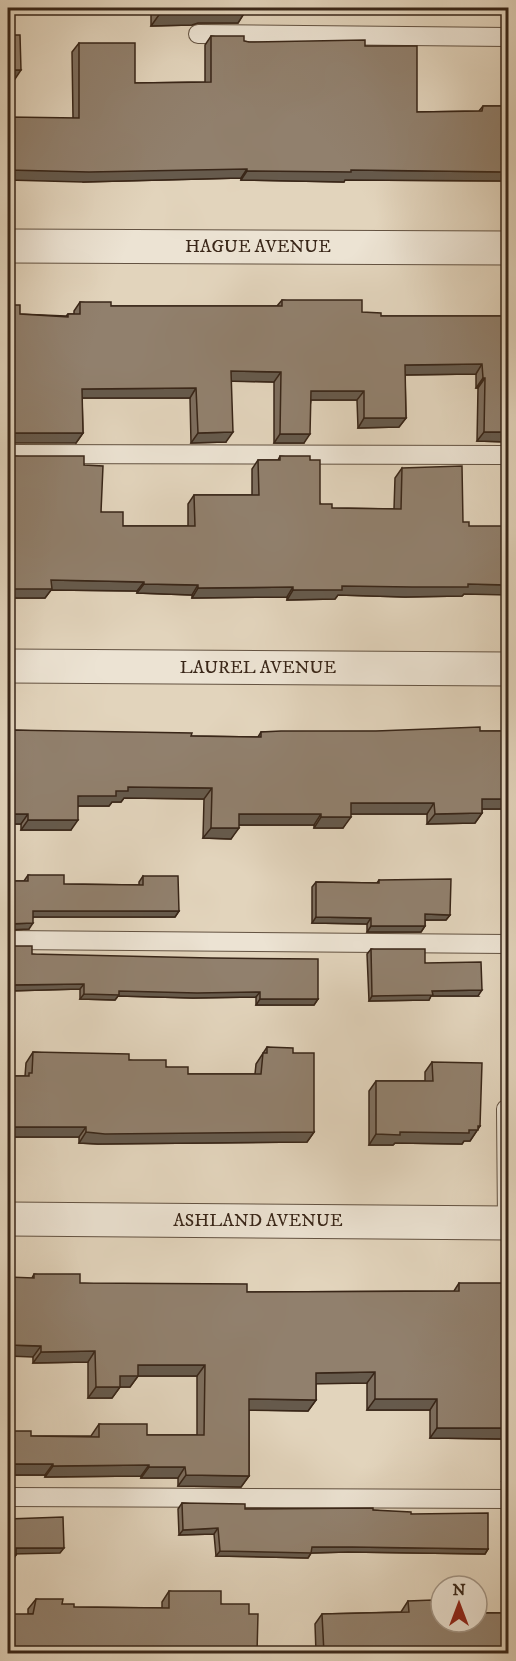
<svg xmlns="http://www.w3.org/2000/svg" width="516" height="1661" viewBox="0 0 516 1661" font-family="'IM FELL DW Pica',serif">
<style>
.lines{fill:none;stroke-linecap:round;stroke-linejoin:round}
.service-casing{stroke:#635241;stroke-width:20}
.minor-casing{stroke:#635241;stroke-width:35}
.service{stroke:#ece3d3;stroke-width:18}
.minor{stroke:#ece3d3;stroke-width:33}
.wall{fill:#7d6e5e;stroke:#392618;stroke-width:1.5}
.shaded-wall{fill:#665a4c;stroke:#392618;stroke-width:1.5}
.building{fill:#91806d;stroke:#392618;stroke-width:1.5}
.labels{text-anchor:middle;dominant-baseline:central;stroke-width:5;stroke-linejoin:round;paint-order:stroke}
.street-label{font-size:18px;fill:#392618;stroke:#ece3d3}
</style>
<rect width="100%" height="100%" fill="#e2d4bc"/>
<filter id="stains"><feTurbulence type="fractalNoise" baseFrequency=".00333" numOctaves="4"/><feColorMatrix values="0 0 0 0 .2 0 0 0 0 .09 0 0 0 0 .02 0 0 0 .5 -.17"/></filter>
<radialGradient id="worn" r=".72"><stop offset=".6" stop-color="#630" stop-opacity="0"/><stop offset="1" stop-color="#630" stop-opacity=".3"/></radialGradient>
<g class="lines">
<!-- service casing -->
<g class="service-casing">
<g id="service">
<polyline points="198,34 508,37"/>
<polyline points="8,454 508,455"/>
<polyline points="8,940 508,944"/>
<polyline points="506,1109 507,1223"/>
<polyline points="8,1497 508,1499"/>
</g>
</g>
<!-- minor casing -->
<g class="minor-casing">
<g id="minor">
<polyline points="8,246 508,248"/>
<polyline points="8,666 508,669"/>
<polyline points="8,1219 508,1223"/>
</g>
</g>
<!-- service -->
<use href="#service" class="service"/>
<!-- minor -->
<use href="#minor" class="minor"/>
</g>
<!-- wall -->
<g class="wall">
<polygon points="151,8 247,8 238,23 198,23 192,25 151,26"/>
<polygon points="211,36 249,42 365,46 417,112 479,111 483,106 508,106 508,181 345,180 344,182 241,180 241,178 83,182 73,118 72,52 79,43 135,83 205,82 205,45"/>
<polygon points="282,300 381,316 508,316 508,442 477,441 478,388 476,388 476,374 405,375 406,418 399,427 358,428 357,400 311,400 304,443 274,443 274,382 231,381 226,442 191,443 190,398 82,398 83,433 76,443 20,314 66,316 68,314 74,314 74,311 80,302 111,306 277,306"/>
<polygon points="8,452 9,454 14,456 84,465 101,512 123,526 188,526 188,504 194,495 252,495 252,469 258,460 278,460 280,456 310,460 320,504 332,508 394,509 395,478 402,468 464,594 462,596 405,597 338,595 335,599 287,600 287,597 192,598 192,595 137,593 137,591 51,590 45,598 8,598"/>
<polygon points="8,730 191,736 258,737 261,732 508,731 508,809 482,809 482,813 475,823 427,824 427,814 351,814 343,828 314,828 314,825 239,825 231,839 203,838 204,799 124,798 121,802 112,802 109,806 78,806 71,830 21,830 21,824 8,824"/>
<polygon points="28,875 64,884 139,885 139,882 143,876 179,911 175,917 33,917 29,929 8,930 8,881 24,881"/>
<polygon points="379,880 450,915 446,920 425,920 425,926 421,932 367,932 367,924 312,923 312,887 316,882 377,883"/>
<polygon points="8,944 32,954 318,999 314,1005 256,1005 256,997 193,998 118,996 115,1000 80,999 80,989 8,991"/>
<polygon points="371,949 425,963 478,996 431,996 429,1000 369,1001 367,954"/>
<polygon points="267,1047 293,1053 314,1132 307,1142 98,1144 79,1143 79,1137 9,1137 8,1140 8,1076 25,1076 26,1063 33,1052 129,1060 166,1067 188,1074 255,1074 256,1064"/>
<polygon points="432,1062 480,1126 470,1141 464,1141 462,1144 395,1143 393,1145 369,1145 369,1091 376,1081 425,1081 425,1072"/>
<polygon points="34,1274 80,1283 247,1292 454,1291 459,1283 508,1310 508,1480 502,1481 502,1439 430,1438 430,1410 367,1410 367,1383 316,1383 316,1400 308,1411 249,1410 249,1476 241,1487 178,1486 178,1478 141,1478 141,1476 45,1477 45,1475 8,1475 8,1431 31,1436 91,1436 99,1424 147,1435 197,1435 197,1376 138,1376 130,1387 120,1387 112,1398 88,1398 88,1362 33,1363 32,1278"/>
<polygon points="182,1503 245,1509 373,1510 411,1514 488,1549 485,1554 348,1552 311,1553 308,1558 216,1556 214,1534 179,1535 178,1509"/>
<polygon points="508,1553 508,1653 316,1653 315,1624 322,1614 401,1612 408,1601 434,1612 505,1613"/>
<polygon points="169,1591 221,1604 249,1614 28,1614 28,1609 36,1599 74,1607 162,1608 162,1602"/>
</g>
<!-- shaded-wall -->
<g class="shaded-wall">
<polygon points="208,9 247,9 238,23 198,23 192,25 151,26 161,12"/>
<polygon points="8,70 21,70 15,79 8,79"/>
<polygon points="247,169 241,178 83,182 8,180 8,170"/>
<polygon points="351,170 508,172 508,181 345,180 344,182 241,180 247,171"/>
<polygon points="482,364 476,374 398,375 405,365"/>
<polygon points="231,371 281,372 274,382 224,381"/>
<polygon points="483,378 485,378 478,388 476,388"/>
<polygon points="196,388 190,398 75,398 82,389"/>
<polygon points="311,391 364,391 357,400 304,400"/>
<polygon points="364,418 406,418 399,427 358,428"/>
<polygon points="233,432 226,442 191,443 198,433"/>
<polygon points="484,432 508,432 508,442 477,441"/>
<polygon points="14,433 83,433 76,443 8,443 8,437"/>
<polygon points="280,434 310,434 304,443 274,443"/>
<polygon points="51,580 144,582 137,591 51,590 45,598 8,598 8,589"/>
<polygon points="144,584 198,585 192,595 137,593"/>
<polygon points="468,584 508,585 508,595 464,594 462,596 405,597 338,595 335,599 287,600 293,590 342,586"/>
<polygon points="293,587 287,597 192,598 198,588"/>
<polygon points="128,787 212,788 204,799 124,798 121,802 112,802 109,806 71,806 78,796"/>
<polygon points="482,799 508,799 508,809 475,809"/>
<polygon points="351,803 434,803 427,814 343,814"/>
<polygon points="482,813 475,823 427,824 435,814"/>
<polygon points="8,814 28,814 21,824 8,824"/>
<polygon points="239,814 321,814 314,825 232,825"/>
<polygon points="321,817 351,817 343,828 314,828"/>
<polygon points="28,820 78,820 71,830 21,830"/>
<polygon points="211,828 239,828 231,839 203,838"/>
<polygon points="33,911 179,911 175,917 29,917"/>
<polygon points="425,914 450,915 446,920 421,920"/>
<polygon points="316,917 371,918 367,924 312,923"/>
<polygon points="33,923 29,929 8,930 8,924"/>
<polygon points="371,926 425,926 421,932 367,932"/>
<polygon points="84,984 80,989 8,991 8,985"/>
<polygon points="482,990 478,996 431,996 429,1000 369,1001 372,996 432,991"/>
<polygon points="119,991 260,992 256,997 193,998 118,996 115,1000 80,999 84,994"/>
<polygon points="260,999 318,999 314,1005 256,1005"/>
<polygon points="478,1126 480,1126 470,1141 464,1141 462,1144 395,1143 393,1145 369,1145 376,1134 400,1132 469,1130"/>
<polygon points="14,1127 86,1127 79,1137 9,1137 8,1140 8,1130"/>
<polygon points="86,1132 314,1132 307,1142 98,1144 79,1143"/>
<polygon points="8,1345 41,1346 33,1357 8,1356"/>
<polygon points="95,1351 88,1362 33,1363 41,1352"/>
<polygon points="138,1365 205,1365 197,1376 138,1376 130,1387 112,1387 120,1376"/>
<polygon points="375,1372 367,1383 309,1384 316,1373"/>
<polygon points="96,1387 120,1387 112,1398 88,1398"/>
<polygon points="249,1399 316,1400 308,1411 241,1410"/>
<polygon points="375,1399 437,1399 430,1410 367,1410"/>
<polygon points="437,1428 508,1428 508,1429 502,1439 430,1438"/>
<polygon points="9,1464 53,1464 45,1475 8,1475 8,1465"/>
<polygon points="149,1465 141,1476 45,1477 53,1466"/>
<polygon points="149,1467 185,1467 178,1478 141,1478"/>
<polygon points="508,1471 508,1480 502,1481"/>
<polygon points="186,1475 249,1476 241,1487 178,1486"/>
<polygon points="218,1528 214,1534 179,1535 183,1530"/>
<polygon points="312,1547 352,1547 488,1549 485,1554 348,1552 311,1553 308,1558 216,1556 220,1551"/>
<polygon points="16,1548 64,1548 60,1553 12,1554"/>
<polygon points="8,1555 16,1555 12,1561 8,1561"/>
</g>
<!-- building -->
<g class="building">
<polygon points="161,8 247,8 247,9 208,9 201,11 161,12"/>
<polygon points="8,35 20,35 21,70 8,70"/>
<polygon points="211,36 244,36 244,41 249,42 365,40 365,46 417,46 417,112 482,111 483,106 508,106 508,172 351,170 351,172 247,171 247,169 89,172 8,170 8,117 79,118 79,43 135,43 135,83 211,82"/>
<polygon points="282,300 362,300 362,312 381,313 381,316 508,316 508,432 484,432 485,378 483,378 482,364 405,365 406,418 364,418 364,391 311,391 310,434 280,434 281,372 231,371 233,432 198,433 196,388 82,389 83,433 14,433 8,437 8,305 20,305 20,314 68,317 68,314 80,314 80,302 111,302 111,306 282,306"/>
<polygon points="8,452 9,454 14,456 84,456 84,465 103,466 101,512 123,512 123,526 195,526 194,495 259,495 258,460 280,460 280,456 310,456 310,460 320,460 320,504 332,504 332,508 401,509 402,468 462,466 463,522 469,522 469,526 508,526 508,585 468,584 468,587 412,587 342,586 342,590 293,590 293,587 198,588 198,585 144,584 144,582 51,580 52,589 8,589"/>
<polygon points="480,727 480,731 508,731 508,799 482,799 482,813 435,814 434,803 351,803 351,817 321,817 321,814 239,814 239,828 211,828 212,788 128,787 128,791 116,791 116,796 78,796 78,820 28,820 28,814 8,814 8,730 192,733 191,736 261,737 261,732 281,731 376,731"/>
<polygon points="28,875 64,875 64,884 143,885 143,876 178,876 179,911 33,911 33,923 8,924 8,881 28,881"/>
<polygon points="451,879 450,915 425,914 425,926 371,926 371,918 316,917 316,882 379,883 379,880"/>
<polygon points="8,944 11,946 32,946 32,954 211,958 318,959 318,999 260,999 260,992 197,993 119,991 119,995 84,994 84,984 8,985"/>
<polygon points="371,949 425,949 425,963 481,962 482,990 432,991 433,995 372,996"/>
<polygon points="267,1047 293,1048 293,1053 314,1053 314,1132 105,1134 86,1132 86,1127 14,1127 14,1130 8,1130 8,1076 29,1076 29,1073 32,1073 33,1052 129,1054 129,1060 166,1060 166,1067 188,1067 188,1074 261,1074 263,1053 267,1053"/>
<polygon points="432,1062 482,1063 480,1126 478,1126 478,1130 469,1130 469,1133 400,1132 400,1135 376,1134 376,1081 433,1081"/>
<polygon points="34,1274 80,1274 80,1283 247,1284 247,1292 459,1291 459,1283 507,1283 507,1310 508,1310 508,1428 437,1428 437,1399 375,1399 375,1372 316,1373 316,1400 249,1399 249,1476 186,1475 185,1467 149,1467 149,1465 53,1466 53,1464 9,1464 9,1460 8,1460 8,1431 31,1431 31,1436 99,1437 99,1424 147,1424 147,1435 204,1435 205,1365 138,1365 138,1376 120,1376 120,1387 96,1387 95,1351 41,1352 41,1346 8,1345 8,1277 34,1278"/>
<polygon points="182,1503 245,1504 245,1509 373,1508 373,1510 411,1512 411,1514 488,1513 488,1549 352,1547 312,1547 311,1553 220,1551 218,1528 183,1530"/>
<polygon points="63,1517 64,1548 16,1548 16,1555 8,1555 8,1519"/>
<polygon points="169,1591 221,1591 221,1604 249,1604 249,1614 258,1614 257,1653 8,1653 8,1614 33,1614 36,1599 63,1599 62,1604 74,1604 74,1607 169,1608"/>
<polygon points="433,1600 434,1612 441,1612 441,1622 477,1622 477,1613 508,1613 508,1653 324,1653 322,1614 409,1612 408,1601"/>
</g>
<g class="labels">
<!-- street labels -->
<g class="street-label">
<text x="258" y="247">HAGUE AVENUE</text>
<text x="258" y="668">LAUREL AVENUE</text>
<text x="258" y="1221">ASHLAND AVENUE</text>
</g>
</g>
<!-- margin -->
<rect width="516" height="1661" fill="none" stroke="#e2d4bc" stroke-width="30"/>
<rect x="9" y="9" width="498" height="1643" fill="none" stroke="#392618" stroke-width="3"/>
<rect x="15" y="15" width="486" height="1631" fill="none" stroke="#392618" stroke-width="1.5"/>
<!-- north arrow -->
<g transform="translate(459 1604)"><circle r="28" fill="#ece3d3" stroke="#a49788" stroke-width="1.5"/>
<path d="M0-4.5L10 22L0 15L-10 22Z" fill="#8f2418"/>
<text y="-9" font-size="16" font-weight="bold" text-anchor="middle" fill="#392618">N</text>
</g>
<rect width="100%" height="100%" filter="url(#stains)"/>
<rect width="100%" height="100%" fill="url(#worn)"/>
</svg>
